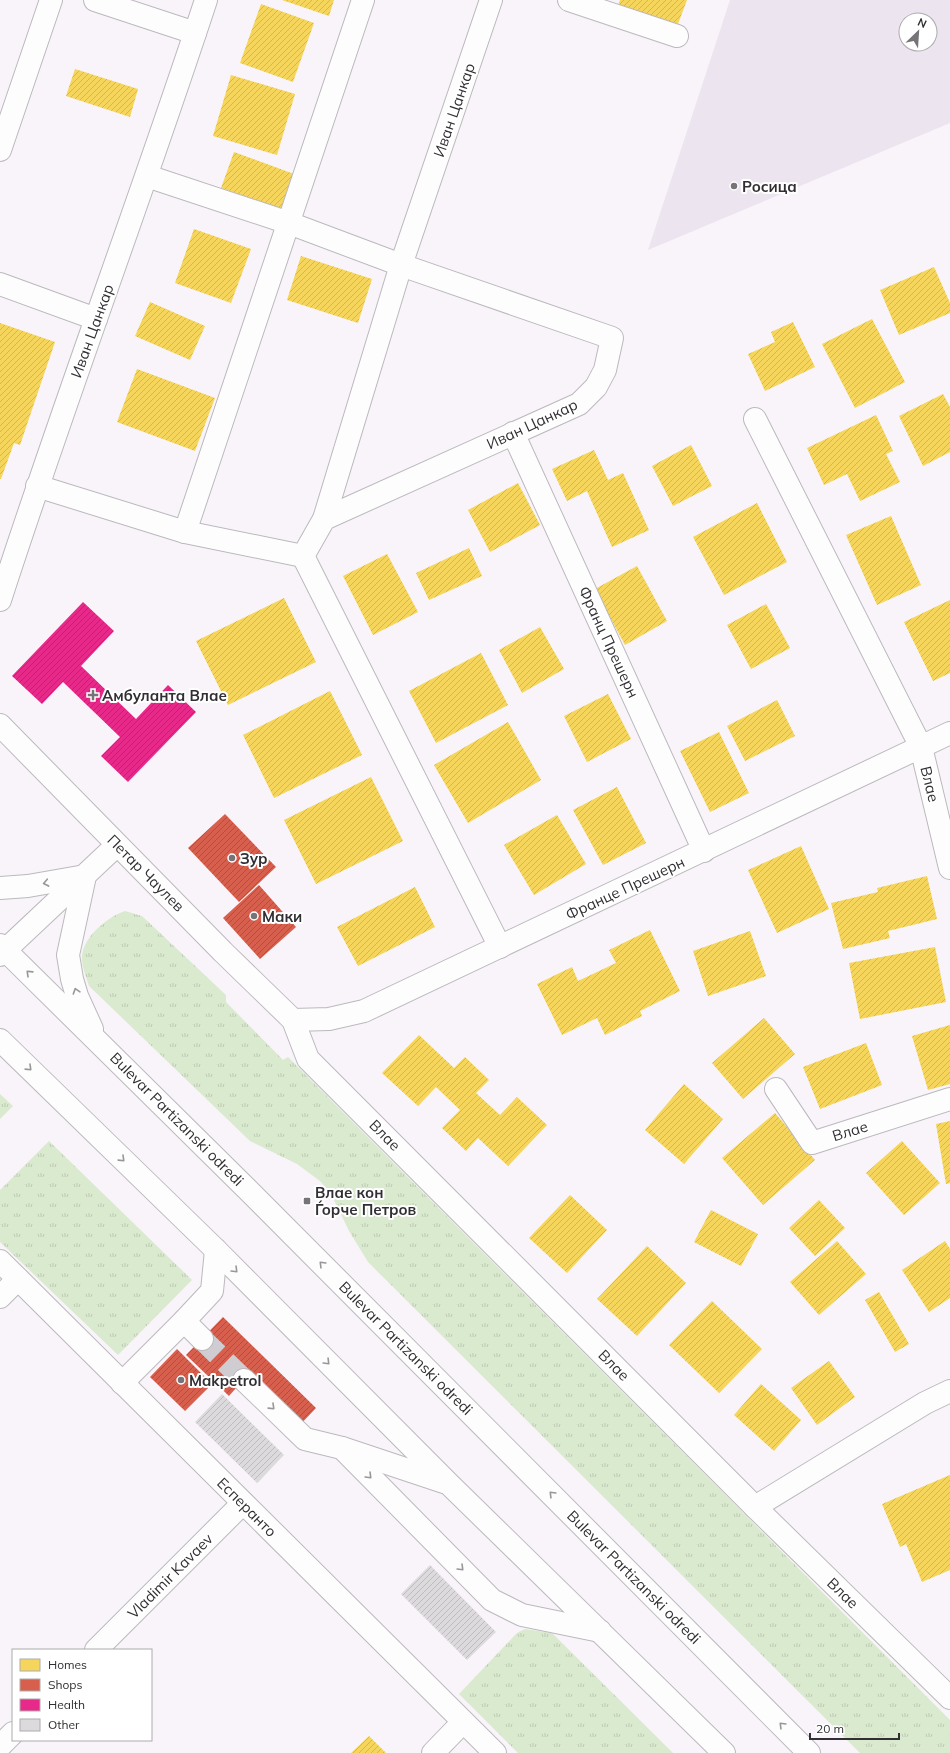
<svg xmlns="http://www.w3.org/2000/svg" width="950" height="1753" viewBox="0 0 950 1753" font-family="Mulish,sans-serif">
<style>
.built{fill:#ece4ef;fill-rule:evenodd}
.grass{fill:url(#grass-tufts)}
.homes{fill:url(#homes-hatch)}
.shops{fill:url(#shops-hatch)}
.health{fill:url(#health-hatch)}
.building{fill:url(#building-hatch)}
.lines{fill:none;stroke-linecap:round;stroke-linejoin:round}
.minor-tunnel{stroke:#d0cdd2;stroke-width:22;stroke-dasharray:22 11;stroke-linecap:butt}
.minor-casing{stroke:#bcb9bd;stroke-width:24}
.minor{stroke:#fefdfe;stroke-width:22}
.oneway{stroke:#989698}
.poi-dot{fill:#777479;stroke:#fff;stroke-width:1.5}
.labels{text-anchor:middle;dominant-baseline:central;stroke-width:4;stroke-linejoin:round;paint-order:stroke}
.street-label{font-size:15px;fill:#312f33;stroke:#fff}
.poi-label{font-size:15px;font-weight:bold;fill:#312f33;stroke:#fff;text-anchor:start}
</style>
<defs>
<pattern id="grass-tufts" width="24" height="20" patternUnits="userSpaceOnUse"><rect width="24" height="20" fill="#daeacf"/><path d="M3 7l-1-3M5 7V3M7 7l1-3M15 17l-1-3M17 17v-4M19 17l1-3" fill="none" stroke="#bcc9b2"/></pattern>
<pattern id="homes-hatch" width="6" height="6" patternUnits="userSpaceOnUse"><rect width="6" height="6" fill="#f6d55c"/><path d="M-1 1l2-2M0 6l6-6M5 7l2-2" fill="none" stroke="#d3b750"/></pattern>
<pattern id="shops-hatch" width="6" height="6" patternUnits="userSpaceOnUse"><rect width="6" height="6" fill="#d6604d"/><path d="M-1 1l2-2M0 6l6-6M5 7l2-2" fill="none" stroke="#ae5041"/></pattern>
<pattern id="health-hatch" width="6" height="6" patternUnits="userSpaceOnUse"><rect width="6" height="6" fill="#e7298a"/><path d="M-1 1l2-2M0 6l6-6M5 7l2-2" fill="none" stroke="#bc2471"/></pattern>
<pattern id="building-hatch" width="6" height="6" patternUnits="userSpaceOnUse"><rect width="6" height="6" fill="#dddadd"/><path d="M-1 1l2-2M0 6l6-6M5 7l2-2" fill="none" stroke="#bebbbe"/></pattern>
</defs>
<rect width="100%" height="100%" fill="#f8f4fa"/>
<!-- built -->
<path class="built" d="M730 0H950V123L648 250ZM906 20H930V44H906Z"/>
<!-- grass -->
<g class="grass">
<path d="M125 911 142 916 226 995V1002L283 1060 288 1057 950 1720V1753H860L368 1262 349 1231 331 1194 320 1181 297 1164 250 1141 89 986C86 976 81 965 82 955 85 935 108 917 125 911Z"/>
<polygon points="0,1094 13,1106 0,1119"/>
<polygon points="49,1141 192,1280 118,1355 0,1242 0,1190"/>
<polygon points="525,1629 552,1633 673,1753 518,1753 459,1694 517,1633"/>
</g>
<!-- homes -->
<g class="homes">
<polygon points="282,0 334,0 329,16"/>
<polygon points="620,0 687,0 675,32 616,10"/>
<polygon points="261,4 314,23 293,82 240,63"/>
<polygon points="75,69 138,89 130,117 66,96"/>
<polygon points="231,75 295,94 277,155 213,136"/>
<polygon points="234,152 294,174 281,209 221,188"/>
<polygon points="194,229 251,249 231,303 175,283"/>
<polygon points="301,256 372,279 358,323 287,300"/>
<polygon points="934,267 950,303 950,313 899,335 880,290"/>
<polygon points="150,302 205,326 190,360 135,336"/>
<polygon points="872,319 905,382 855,408 822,344"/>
<polygon points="793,322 815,367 765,391 748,354 775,342 771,332"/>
<polygon points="0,323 55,342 20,445 14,443 1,479 0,479"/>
<polygon points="137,369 215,398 195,451 117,422"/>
<polygon points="943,394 950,407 950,452 923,466 899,416"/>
<polygon points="876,415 893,451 886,454 900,482 860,501 847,474 824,485 807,448"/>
<polygon points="691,445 712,486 673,506 652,466"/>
<polygon points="594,450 608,480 623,473 649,530 612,547 587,491 567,501 552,469"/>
<polygon points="518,483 540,525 490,552 468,510"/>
<polygon points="757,503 787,562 724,595 693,537"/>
<polygon points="891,516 921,585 877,605 846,535"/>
<polygon points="469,548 482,576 429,600 416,573"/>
<polygon points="387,554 418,612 373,635 343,576"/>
<polygon points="637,566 667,621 625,645 595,589"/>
<polygon points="284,598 316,662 228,705 196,641"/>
<polygon points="950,600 950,673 933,681 904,622"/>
<polygon points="766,604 790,648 751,669 727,625"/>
<polygon points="540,627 564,669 522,693 499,650"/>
<polygon points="481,653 508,705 436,743 409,691"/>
<polygon points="330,691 362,755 274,798 243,735"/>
<polygon points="608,694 631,739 587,762 564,716"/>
<polygon points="777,700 795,736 745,761 727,726"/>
<polygon points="508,722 541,780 468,823 434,765"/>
<polygon points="719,732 749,793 710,812 680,751"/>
<polygon points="371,777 403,841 316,884 284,820"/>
<polygon points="617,787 646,843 603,865 573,810"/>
<polygon points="557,815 586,864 534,895 504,845"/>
<polygon points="801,846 829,909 777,933 748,870"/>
<polygon points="927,876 937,919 888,931 890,938 843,949 831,903 878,892 877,888"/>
<polygon points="415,887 435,927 358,966 337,927"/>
<polygon points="650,930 680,991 640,1011 642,1016 605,1035 597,1018 562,1035 537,984 572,967 578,981 616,963 609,950"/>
<polygon points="750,931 766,976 708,996 693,951"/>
<polygon points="935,947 946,1002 860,1019 849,963"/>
<polygon points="764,1018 795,1054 743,1099 712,1063"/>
<polygon points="950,1025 950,1084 928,1090 912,1036"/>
<polygon points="419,1035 454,1068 465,1057 489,1080 476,1093 500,1115 517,1097 547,1125 508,1166 478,1138 466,1151 442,1128 460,1110 436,1087 418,1106 382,1073"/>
<polygon points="866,1043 882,1085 820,1109 803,1067"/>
<polygon points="684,1084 723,1119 684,1164 645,1130"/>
<polygon points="775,1113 815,1160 763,1205 722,1158"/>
<polygon points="950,1121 950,1183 946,1184 936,1124"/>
<polygon points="902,1141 940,1183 904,1215 866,1173"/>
<polygon points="570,1195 607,1230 567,1273 529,1238"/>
<polygon points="819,1200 845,1228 815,1256 789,1228"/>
<polygon points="711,1210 758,1234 741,1266 694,1242"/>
<polygon points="837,1241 866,1274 819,1315 790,1282"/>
<polygon points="945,1241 950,1249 950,1298 929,1312 902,1270"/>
<polygon points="647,1246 686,1283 637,1336 597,1299"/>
<polygon points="879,1292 909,1344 895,1352 865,1300"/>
<polygon points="712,1301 762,1349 719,1393 669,1345"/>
<polygon points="829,1361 855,1397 817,1425 791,1388"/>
<polygon points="761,1384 801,1420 774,1451 734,1415"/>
<polygon points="950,1475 950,1570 922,1582 906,1544 900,1547 882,1504"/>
<polygon points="369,1736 386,1753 351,1753"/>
</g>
<!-- shops -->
<g class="shops">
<polygon points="225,814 276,867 239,902 188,848"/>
<polygon points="259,885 296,927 260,959 223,918"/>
<polygon points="223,1317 316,1408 296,1429 244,1379 229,1396 186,1355"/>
<polygon points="177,1349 212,1384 185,1411 150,1377"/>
</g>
<!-- health -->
<polygon class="health" points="83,602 114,631 81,666 136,719 168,685 196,712 128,782 101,756 120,737 63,682 42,704 12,676"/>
<!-- building -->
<g class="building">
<polygon points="222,1394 284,1455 257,1483 195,1422"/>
<polygon points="430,1565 496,1632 467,1660 401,1594"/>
</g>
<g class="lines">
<!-- minor-tunnel -->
<polyline class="minor-tunnel" points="202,1339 244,1380"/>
<!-- minor casing -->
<g class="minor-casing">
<g id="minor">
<polyline points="95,0 195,33"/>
<polyline points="569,0 677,36"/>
<polyline points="0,150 51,0"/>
<polyline points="0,284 96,319"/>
<polyline points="755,419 921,747 950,868"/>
<polyline points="513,433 704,851"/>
<polyline points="37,486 185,532 303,556 324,519 579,404 596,387 605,370 612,338 401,265 289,223 147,176"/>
<polyline points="324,519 401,265 491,0"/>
<polyline points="185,532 363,0"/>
<polyline points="303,556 500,947"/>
<path d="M0 600C65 399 140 201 206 0"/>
<polyline points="0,725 223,952 293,1020 308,1059 755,1507 950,1698"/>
<polyline points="85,876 68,955 72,979 77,996 92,1029"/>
<polyline points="0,888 28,886 85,876"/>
<polyline points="0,945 251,1193 809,1753"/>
<polyline points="0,955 117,845"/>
<polyline points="293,1020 329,1019 364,1011 950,733"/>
<polyline points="0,1040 216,1250 449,1484 724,1753"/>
<polyline points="776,1089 812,1143 950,1099"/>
<polyline points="0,1261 495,1753"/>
<polyline points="0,1297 18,1279"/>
<polyline points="202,1339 184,1321 212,1291 216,1250"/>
<polyline points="244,1380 305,1439 342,1448 444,1482"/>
<polyline points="122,1383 184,1321"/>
<polyline points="342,1448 492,1600 522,1615 600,1631"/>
<polyline points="755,1507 925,1403 950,1391"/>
<polyline points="96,1650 243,1503"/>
<polyline points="0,1746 13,1733"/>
<polyline points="433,1753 463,1722"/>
</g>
</g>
<!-- minor -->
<use href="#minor" class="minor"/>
</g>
<!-- one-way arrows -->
<defs><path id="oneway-chevron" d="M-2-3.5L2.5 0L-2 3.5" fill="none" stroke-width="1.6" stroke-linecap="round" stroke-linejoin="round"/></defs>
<g class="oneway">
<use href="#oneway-chevron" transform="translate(46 883) rotate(169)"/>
<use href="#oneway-chevron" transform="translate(29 973) rotate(-136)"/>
<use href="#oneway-chevron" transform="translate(76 991) rotate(-108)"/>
<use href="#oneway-chevron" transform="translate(29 1068) rotate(44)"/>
<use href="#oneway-chevron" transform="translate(122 1159) rotate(44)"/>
<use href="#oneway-chevron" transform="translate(322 1264) rotate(-135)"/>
<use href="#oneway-chevron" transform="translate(235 1270) rotate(45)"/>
<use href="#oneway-chevron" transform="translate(327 1362) rotate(45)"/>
<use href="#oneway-chevron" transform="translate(272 1407) rotate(44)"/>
<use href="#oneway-chevron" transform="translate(369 1476) rotate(45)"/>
<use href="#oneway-chevron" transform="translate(552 1494) rotate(-135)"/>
<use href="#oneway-chevron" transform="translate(461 1568) rotate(45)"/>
<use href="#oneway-chevron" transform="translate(782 1725) rotate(-135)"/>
</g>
<!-- markers -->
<g class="poi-dot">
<circle cx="734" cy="186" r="4"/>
<path d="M91 689h4v4h4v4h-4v4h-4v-4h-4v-4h4z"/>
<circle cx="232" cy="858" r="4"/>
<circle cx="254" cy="916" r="4"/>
<rect x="303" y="1197" width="8" height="8" rx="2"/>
<circle cx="181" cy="1380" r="4"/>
</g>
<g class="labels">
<!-- street labels -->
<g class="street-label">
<text transform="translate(454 110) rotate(-71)">Иван Цанкар</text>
<text transform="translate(92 331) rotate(-70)">Иван Цанкар</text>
<text transform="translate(532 424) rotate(-25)">Иван Цанкар</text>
<text transform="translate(609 642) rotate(65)">Франц Прешерн</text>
<text transform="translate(930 784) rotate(76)">Влае</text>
<text transform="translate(146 873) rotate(45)">Петар Чаулев</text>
<text transform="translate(625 888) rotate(-25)">Францe Прешерн</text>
<text transform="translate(177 1119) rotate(45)">Bulevar Partizanski odredi</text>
<text transform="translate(850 1131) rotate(-17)">Влае</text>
<text transform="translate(385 1135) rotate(45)">Влае</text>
<text transform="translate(406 1348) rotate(45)">Bulevar Partizanski odredi</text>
<text transform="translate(614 1365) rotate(45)">Влае</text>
<text transform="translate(247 1507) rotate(45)">Есперанто</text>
<text transform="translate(170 1576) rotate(-45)">Vladimir Kavaev</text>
<text transform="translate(634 1577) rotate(45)">Bulevar Partizanski odredi</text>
<text transform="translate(843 1593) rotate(44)">Влае</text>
</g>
<!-- poi labels -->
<g class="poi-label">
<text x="742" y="186">Росица</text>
<text x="102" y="695">Амбуланта Влае</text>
<text x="240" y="858">Зур</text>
<text x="262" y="916">Маки</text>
<text x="315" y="1192">Влае кон<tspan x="315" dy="17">Ѓорче Петров</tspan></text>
<text x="189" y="1380">Makpetrol</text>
</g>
</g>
<!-- legend -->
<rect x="12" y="1649" width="140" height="92" fill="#ffffff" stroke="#adacad"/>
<rect x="20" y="1659" width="20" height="12" fill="#f6d55c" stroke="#adacad"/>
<text x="48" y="1669" font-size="12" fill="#312f33">Homes</text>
<rect x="20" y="1679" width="20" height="12" fill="#d6604d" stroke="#adacad"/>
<text x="48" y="1689" font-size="12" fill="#312f33">Shops</text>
<rect x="20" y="1699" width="20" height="12" fill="#e7298a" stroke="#adacad"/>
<text x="48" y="1709" font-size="12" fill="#312f33">Health</text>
<rect x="20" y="1719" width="20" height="12" fill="#dddadd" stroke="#adacad"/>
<text x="48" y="1729" font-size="12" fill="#312f33">Other</text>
<!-- north arrow -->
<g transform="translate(918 32) rotate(25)"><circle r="19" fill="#ffffff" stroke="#adacad"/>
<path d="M0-3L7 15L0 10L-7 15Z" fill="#777479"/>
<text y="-6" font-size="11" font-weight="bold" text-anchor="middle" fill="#312f33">N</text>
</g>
<!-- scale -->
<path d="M810 1733v6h89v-6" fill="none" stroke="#312f33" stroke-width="2"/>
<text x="816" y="1733" font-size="12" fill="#312f33" stroke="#ffffff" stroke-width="3" paint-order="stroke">20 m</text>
</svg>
